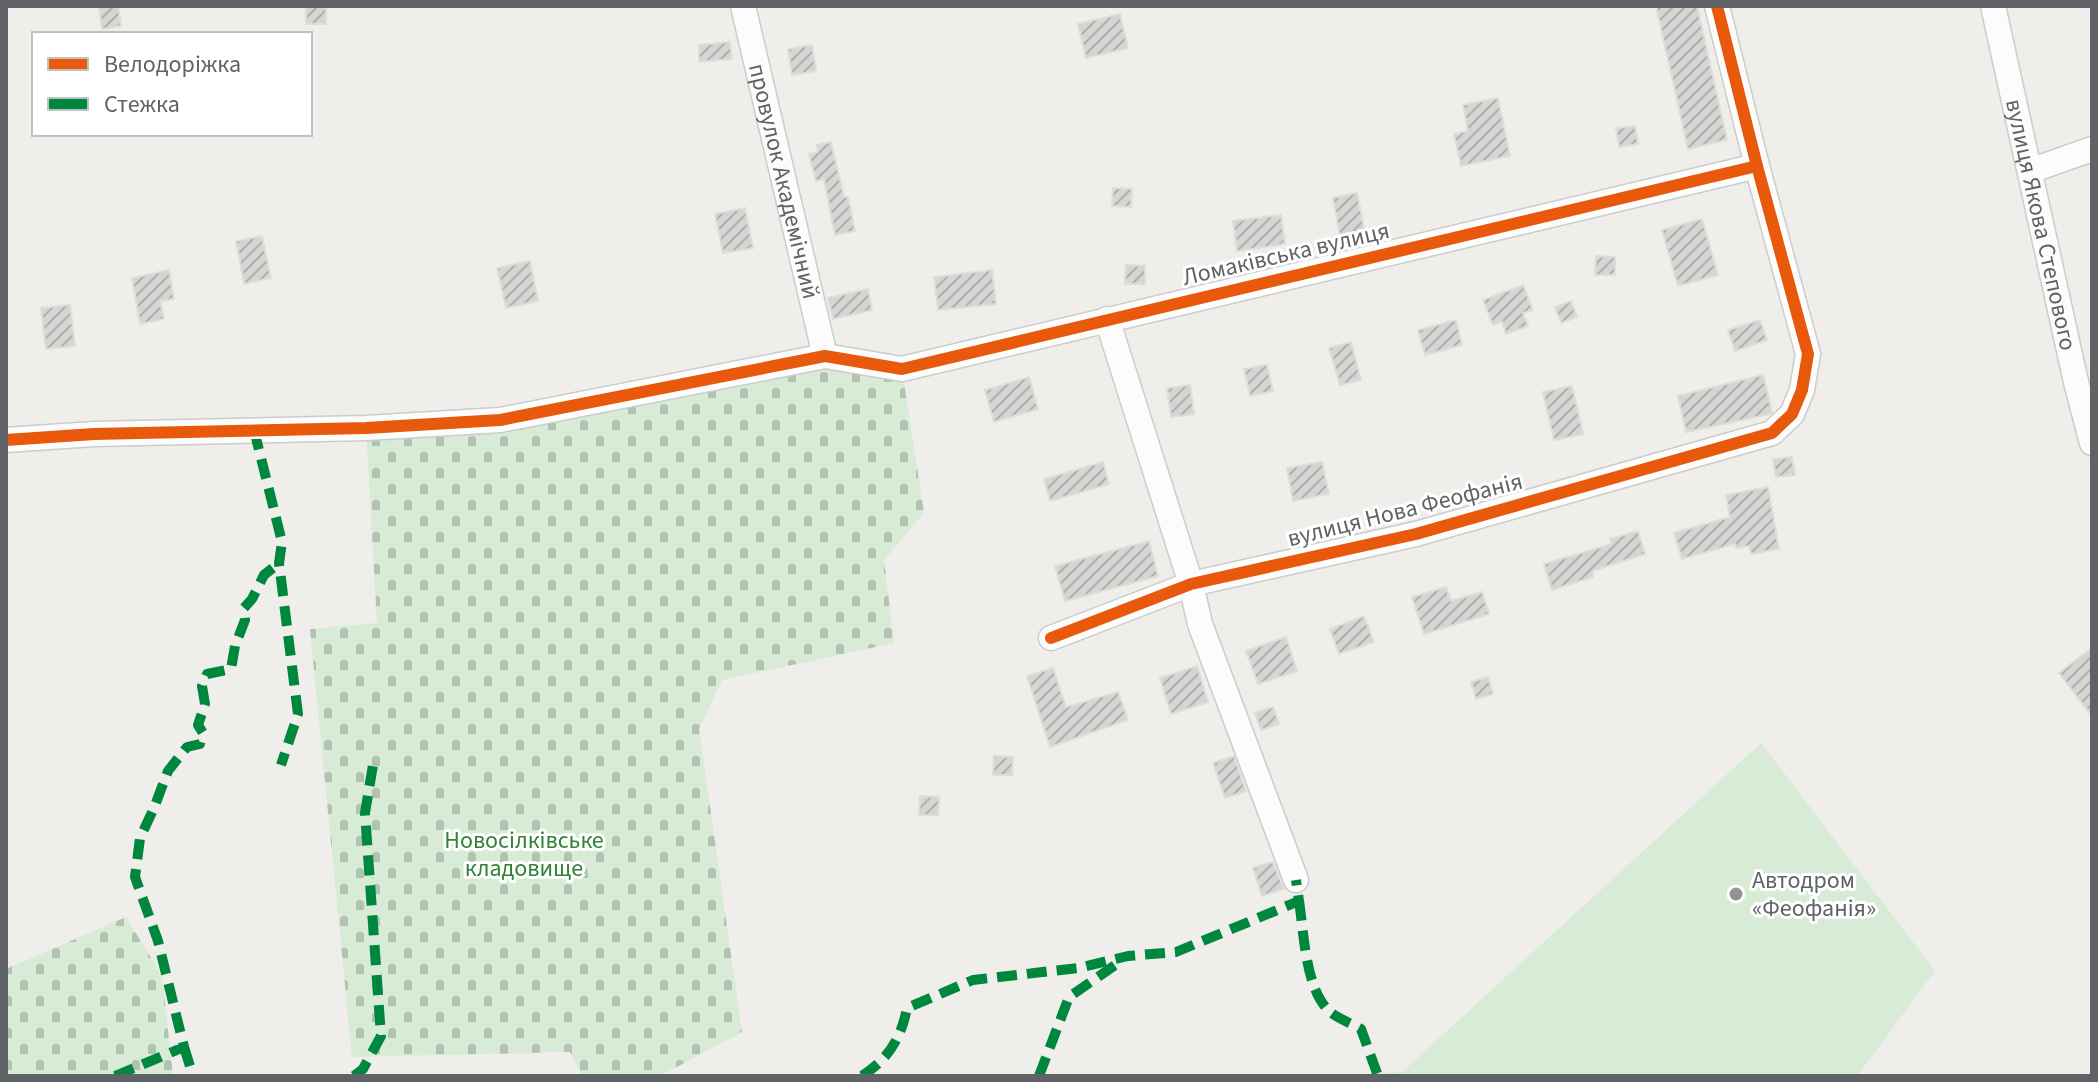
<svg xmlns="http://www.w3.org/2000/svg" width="2098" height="1082" viewBox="0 0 2098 1082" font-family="'Source Sans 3',sans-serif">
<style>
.cemetery{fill:url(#cemetery-stones)}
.garden{fill:#d8ebd6}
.building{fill:url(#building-hatch);stroke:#deddd9;stroke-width:2}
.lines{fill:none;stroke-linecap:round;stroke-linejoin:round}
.minor-casing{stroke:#cbcccc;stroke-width:27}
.minor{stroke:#fdfcfc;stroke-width:24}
.quiet{stroke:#00873e;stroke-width:10;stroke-dasharray:20 10;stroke-linecap:butt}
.cycleway-casing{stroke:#fff;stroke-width:17}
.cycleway{stroke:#e8590c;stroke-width:12}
.poi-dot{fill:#919496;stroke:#fff;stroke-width:3}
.labels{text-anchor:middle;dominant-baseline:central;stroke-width:6;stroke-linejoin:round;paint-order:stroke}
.street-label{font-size:24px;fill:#5f6368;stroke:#fff}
.park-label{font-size:24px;fill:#348238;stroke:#fff}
.poi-label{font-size:24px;fill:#5f6368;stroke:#fff;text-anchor:start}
</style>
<defs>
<pattern id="cemetery-stones" width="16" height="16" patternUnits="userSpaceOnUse" patternTransform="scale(2)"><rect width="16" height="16" fill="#d8ebd6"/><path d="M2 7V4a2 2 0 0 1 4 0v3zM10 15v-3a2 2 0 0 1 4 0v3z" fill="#b2c2b1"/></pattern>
<pattern id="building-hatch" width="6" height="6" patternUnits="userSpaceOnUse" patternTransform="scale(2)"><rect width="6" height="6" fill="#d6d5d3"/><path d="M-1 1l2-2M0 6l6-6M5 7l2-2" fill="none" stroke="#b1b0af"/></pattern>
</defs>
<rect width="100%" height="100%" fill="#efeeea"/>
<!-- cemetery -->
<g class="cemetery">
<polygon points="825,356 902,369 924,513 884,560 894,643 722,680 699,729 742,1032 660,1076 582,1076 570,1052 352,1057 310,629 377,623 366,428 500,420"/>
<polygon points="126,917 162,976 173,1076 6,1076 6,969"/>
</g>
<!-- garden -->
<polygon class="garden" points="1761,743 1935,971 1857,1076 1326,1076 1402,1072"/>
<!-- building -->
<g class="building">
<polygon points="99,6 118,6 121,26 102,29"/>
<rect x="306" y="6" width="20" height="18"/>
<polygon points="1656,6 1697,6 1727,140 1688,149"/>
<polygon points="1120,14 1128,48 1086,58 1078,24"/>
<polygon points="730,42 732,59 699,62 699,45"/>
<polygon points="812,45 816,71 792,75 788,49"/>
<polygon points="1498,98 1510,156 1461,166 1454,134 1468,131 1463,105"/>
<polygon points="1635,126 1638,144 1619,147 1616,128"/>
<polygon points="831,142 844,197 848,197 855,231 835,235 824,179 816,181 809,154 818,152 817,145"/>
<polygon points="1113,188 1132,189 1131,207 1112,206"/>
<polygon points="1357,193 1365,233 1340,237 1333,198"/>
<polygon points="745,208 753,248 723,253 715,214"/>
<polygon points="1281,215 1285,244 1237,251 1233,221"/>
<polygon points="1702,219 1718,275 1678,286 1662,230"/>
<polygon points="262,236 271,278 244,284 236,241"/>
<polygon points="1596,256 1615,257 1615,275 1595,275"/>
<polygon points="530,261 538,301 506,308 497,268"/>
<polygon points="1126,265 1145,266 1145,284 1125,284"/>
<polygon points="169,270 174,299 160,301 164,319 140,324 132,278"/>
<polygon points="992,270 996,304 938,310 934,277"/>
<polygon points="1523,285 1533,310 1523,313 1528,326 1506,334 1502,321 1493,325 1483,300"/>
<polygon points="868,289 872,310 833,319 828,298"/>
<polygon points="1571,301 1577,317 1561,323 1555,307"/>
<polygon points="70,305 75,346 46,349 41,308"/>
<polygon points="1456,320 1462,345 1425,355 1418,330"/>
<polygon points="1760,320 1767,340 1735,351 1728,330"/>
<polygon points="1351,342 1361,380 1340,385 1329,348"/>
<polygon points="1267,365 1273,391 1250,396 1244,369"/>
<polygon points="1763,375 1772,412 1770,414 1686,432 1678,396"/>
<polygon points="1029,377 1038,409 994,422 985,390"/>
<polygon points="1190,385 1194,414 1171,417 1167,388"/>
<polygon points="1572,386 1583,434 1554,440 1543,392"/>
<polygon points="1792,457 1795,475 1776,477 1773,459"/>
<polygon points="1103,462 1109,484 1050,501 1044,479"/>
<polygon points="1322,462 1329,494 1293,501 1287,468"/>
<polygon points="1768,487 1779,549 1751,554 1749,546 1736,548 1735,544 1682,559 1674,533 1730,517 1726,495"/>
<polygon points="1638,531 1645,554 1592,571 1593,577 1552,590 1544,564 1612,544 1610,539"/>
<polygon points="1149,541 1158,576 1065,601 1055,566"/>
<polygon points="1446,587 1451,601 1482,592 1489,614 1424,634 1412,597"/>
<polygon points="1364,616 1374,642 1339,654 1330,629"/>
<polygon points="1286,637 1297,671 1258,684 1246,651"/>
<polygon points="2092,648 2092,716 2059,673"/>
<polygon points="1197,666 1208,702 1171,714 1160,678"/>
<polygon points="1053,668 1066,707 1118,692 1128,720 1050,747 1027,676"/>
<polygon points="1488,677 1493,694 1476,699 1471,682"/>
<polygon points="1273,707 1279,724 1261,730 1255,713"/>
<polygon points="994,756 1013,757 1012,775 993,775"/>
<polygon points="1234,756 1246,791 1225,798 1213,763"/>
<polygon points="920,796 939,797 938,815 919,815"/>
<polygon points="1273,862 1284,889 1262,896 1253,868"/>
</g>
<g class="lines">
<!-- minor casing -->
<g class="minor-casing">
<g id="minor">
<path id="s1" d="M743 6 825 356"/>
<path id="s2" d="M1993 6 2076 382 2092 443"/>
<polyline points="2030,171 2092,149"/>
<polyline points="1107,319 1191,584 1200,624 1296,880"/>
<polyline points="6,440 94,434 366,428 500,420 825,356 902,369 1757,166"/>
<polyline points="1051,638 1191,584 1416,534 1772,433 1792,414 1802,390 1808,354 1757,166 1717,6"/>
</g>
</g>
<!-- minor -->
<use href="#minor" class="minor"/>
<!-- quiet -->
<g class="quiet">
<polyline points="254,430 282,542 279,563 298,714 281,765"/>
<path d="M1299 901C1304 933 1305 986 1328 1010 1336 1018 1351 1023 1361 1029L1378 1076"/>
<polyline points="184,1047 193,1076"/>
<polyline points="115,1076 184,1047 158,941 135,877 140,838 154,808 168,771 187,747 200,744 203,733 198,725 205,704 202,686 207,674 231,669 235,646 245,620 244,608 252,599 264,575 279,563"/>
<polyline points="354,1076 363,1069 381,1036 365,813 374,759"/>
<path d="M862 1076C888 1059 901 1039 907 1008L973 980 1078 968 1128 956 1176 952 1299 901 1296 880"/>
<polyline points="1039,1076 1069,997 1121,961"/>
</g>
<!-- cycleway casing -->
<g class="cycleway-casing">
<g id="cycleway">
<polyline points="6,440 94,434 366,428 500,420 825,356 902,369 1757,166"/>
<polyline points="1051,638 1191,584 1416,534 1772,433 1792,414 1802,390 1808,354 1757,166 1717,6"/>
</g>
</g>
<!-- cycleway -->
<use href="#cycleway" class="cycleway"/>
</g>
<!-- markers -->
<circle class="poi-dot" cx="1736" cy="894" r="8"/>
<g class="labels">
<!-- street labels -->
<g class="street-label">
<text stroke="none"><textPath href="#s1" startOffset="180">провулок Академічний</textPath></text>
<text stroke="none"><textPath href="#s2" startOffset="224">вулиця Якова Степового</textPath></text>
<text transform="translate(1286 254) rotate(-13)">Ломаківська вулиця</text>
<text transform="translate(1405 510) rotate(-14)">вулиця Нова Феофанія</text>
</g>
<!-- park labels -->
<g class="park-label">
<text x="524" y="840">Новосілківське<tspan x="524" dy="28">кладовище</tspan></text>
</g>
<!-- poi labels -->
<g class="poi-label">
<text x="1752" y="880">Автодром<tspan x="1752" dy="28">«Феофанія»</tspan></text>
</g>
</g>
<!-- border -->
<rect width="2098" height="1082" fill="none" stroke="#5f6368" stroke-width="16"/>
<!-- legend -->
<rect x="32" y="32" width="280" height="104" fill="#ffffff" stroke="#bfc1c3" stroke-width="2"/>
<rect x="48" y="58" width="40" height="12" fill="#e8590c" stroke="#bfc1c3" stroke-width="2"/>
<text x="104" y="72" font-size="24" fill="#5f6368">Велодоріжка</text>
<rect x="48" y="98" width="40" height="12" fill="#00873e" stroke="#bfc1c3" stroke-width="2"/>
<text x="104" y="112" font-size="24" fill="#5f6368">Стежка</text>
</svg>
